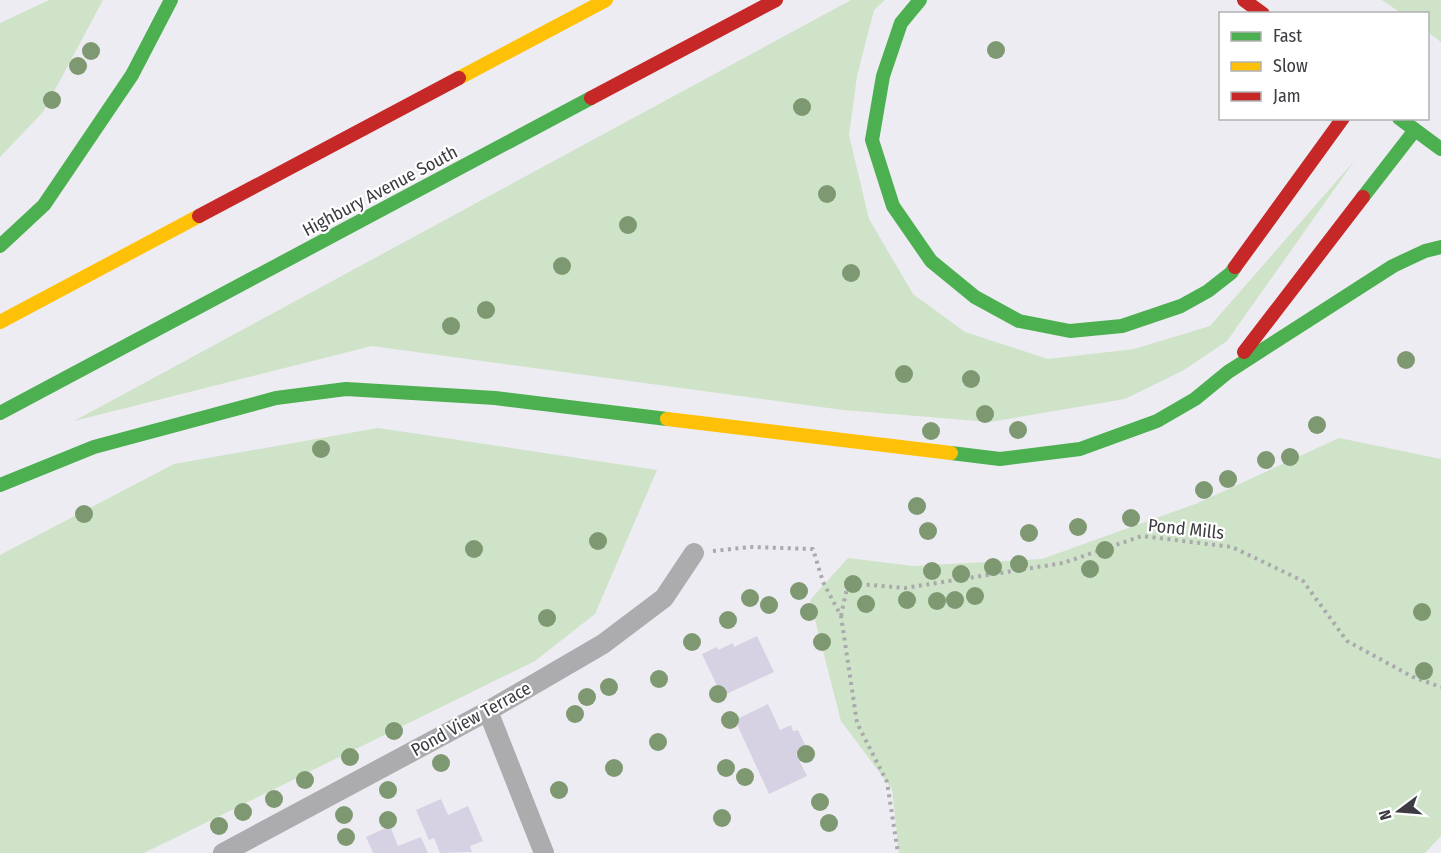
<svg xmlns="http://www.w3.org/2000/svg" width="1441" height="853" viewBox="0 0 1441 853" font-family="'Fira Sans Condensed',sans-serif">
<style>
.green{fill:#cee3c8}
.building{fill:#d6d2e4}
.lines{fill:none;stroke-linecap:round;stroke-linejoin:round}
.path{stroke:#aaa9ac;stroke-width:4;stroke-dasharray:3 4.5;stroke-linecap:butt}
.street{stroke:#acabad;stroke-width:20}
.fast{stroke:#4caf50;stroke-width:14}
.slow{stroke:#ffc107;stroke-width:14}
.jam{stroke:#c62828;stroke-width:14}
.tree{fill:#7e9971}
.labels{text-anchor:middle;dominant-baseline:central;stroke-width:4.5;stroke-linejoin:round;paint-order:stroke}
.street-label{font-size:18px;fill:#3c3b41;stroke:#fff}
</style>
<rect width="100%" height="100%" fill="#edecf2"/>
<!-- green -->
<g class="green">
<polygon points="49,0 103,0 43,112 0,157 0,23"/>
<polygon points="851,0 885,0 874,10 857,76 849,135 869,219 913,294 965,332 1048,359 1134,349 1210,326 1355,160 1227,341 1184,370 1125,399 990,422 843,410 372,346 74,421"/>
<polygon points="1382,0 1441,0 1441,42 1428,32 1428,14 1401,13"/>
<polygon points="378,428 657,470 595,614 535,661 144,853 0,853 0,555 174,464"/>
<polygon points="1339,438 1441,459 1441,836 1425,853 899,853 892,789 841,721 810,600 848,558 913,566 1042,559 1198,503"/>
</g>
<!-- building -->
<g class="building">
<polygon points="757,636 774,672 722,696 702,654 717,647 718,650 733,643 734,647"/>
<polygon points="768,704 780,730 791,725 793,731 798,730 807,749 796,754 807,776 769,794 735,720"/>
<polygon points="441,799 448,815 468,806 483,841 470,846 472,852 440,853 434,838 429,840 416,810"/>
<polygon points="390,826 398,846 421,837 428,853 373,853 366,837"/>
</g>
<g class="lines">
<!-- path -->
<g class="path">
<polyline points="713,551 750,547 813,549 823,582 841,616 857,723 887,782 898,853"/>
<polyline points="841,616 848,583 905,588 1063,563 1142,536 1232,547 1303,581 1347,641 1413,677 1441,687"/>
</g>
<!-- street -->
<g class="street">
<polyline points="488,711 544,853"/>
<polyline points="223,853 488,711 603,644 664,598 694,553"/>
</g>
<!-- fast -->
<g class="fast">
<polyline points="920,0 901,23 883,76 872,140 893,206 931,261 975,297 1019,321 1070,331 1122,326 1181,306 1208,291 1231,273 1235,267"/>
<polyline points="1399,118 1441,149"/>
<polyline points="1363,197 1415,130"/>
<polyline points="0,246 44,205 132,75 171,0"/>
<polyline points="0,413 591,98"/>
<polyline points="951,453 1000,459 1080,449 1157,421 1195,399 1228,372 1393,266 1425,251 1441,247"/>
<polyline points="0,485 94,447 276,398 346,389 495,398 667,419"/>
</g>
<!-- slow -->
<g class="slow">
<polyline points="459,78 606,0"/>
<polyline points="0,322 199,216"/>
<polyline points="667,419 951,453"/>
</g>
<!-- jam -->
<g class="jam">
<polyline points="1244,0 1263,14"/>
<polyline points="591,98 776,0"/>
<polyline points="199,216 459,78"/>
<polyline points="1235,267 1343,118"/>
<polyline points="1244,352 1363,197"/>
</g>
</g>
<!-- trees -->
<g class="tree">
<circle cx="996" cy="50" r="9"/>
<circle cx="91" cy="51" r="9"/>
<circle cx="78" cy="66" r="9"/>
<circle cx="52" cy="100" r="9"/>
<circle cx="802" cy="107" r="9"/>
<circle cx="827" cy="194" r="9"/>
<circle cx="628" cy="225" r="9"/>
<circle cx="562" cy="266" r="9"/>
<circle cx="851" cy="273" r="9"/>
<circle cx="486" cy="310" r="9"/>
<circle cx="451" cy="326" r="9"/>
<circle cx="1406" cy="360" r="9"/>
<circle cx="904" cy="374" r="9"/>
<circle cx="971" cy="379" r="9"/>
<circle cx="985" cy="414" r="9"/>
<circle cx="1317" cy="425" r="9"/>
<circle cx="1018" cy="430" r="9"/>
<circle cx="931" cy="431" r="9"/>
<circle cx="321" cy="449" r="9"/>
<circle cx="1290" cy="457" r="9"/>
<circle cx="1266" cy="460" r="9"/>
<circle cx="1228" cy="479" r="9"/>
<circle cx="1204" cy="490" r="9"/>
<circle cx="917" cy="506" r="9"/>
<circle cx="84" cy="514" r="9"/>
<circle cx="1131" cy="518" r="9"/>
<circle cx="1078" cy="527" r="9"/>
<circle cx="928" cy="531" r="9"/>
<circle cx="1029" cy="533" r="9"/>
<circle cx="598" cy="541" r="9"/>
<circle cx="474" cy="549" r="9"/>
<circle cx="1105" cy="550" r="9"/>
<circle cx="1019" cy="564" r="9"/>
<circle cx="993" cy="567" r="9"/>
<circle cx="1090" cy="569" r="9"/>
<circle cx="932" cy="571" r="9"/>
<circle cx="961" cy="574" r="9"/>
<circle cx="853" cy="584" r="9"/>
<circle cx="799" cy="591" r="9"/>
<circle cx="975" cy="596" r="9"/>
<circle cx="750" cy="598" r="9"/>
<circle cx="907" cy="600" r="9"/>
<circle cx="955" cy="600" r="9"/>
<circle cx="937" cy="601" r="9"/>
<circle cx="866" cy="604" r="9"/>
<circle cx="769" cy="605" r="9"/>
<circle cx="809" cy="612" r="9"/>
<circle cx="1422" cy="612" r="9"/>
<circle cx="547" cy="618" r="9"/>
<circle cx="728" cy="620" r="9"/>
<circle cx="692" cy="642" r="9"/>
<circle cx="822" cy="642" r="9"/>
<circle cx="1424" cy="671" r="9"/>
<circle cx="659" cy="679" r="9"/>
<circle cx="609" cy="687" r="9"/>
<circle cx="718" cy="694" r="9"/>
<circle cx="587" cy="697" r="9"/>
<circle cx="575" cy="714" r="9"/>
<circle cx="730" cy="720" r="9"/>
<circle cx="394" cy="731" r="9"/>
<circle cx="658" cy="742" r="9"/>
<circle cx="806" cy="754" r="9"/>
<circle cx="350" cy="757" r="9"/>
<circle cx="441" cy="763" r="9"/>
<circle cx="614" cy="768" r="9"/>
<circle cx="726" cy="768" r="9"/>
<circle cx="745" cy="777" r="9"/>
<circle cx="305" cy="780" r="9"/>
<circle cx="388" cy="790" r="9"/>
<circle cx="559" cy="790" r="9"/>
<circle cx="274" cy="799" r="9"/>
<circle cx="820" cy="802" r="9"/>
<circle cx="243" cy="812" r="9"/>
<circle cx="344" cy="815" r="9"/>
<circle cx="722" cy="818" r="9"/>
<circle cx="388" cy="820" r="9"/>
<circle cx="829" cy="823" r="9"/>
<circle cx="219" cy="826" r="9"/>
<circle cx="346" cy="837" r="9"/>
</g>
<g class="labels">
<!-- street labels -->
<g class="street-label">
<text transform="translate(380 191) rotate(-28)">Highbury Avenue South</text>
<text transform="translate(1186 529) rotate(6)">Pond Mills</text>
<text transform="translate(471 719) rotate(-29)">Pond View Terrace</text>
</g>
</g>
<!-- legend -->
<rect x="1219" y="12" width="210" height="108" fill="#ffffff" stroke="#b1b1b3" stroke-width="1.5"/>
<rect x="1231" y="32" width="30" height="9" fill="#4caf50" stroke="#b1b1b3" stroke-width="1.5"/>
<text x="1273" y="42" font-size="18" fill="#3c3b41">Fast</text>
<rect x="1231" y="62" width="30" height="9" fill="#ffc107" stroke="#b1b1b3" stroke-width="1.5"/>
<text x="1273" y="72" font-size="18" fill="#3c3b41">Slow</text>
<rect x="1231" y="92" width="30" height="9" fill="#c62828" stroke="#b1b1b3" stroke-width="1.5"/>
<text x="1273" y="102" font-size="18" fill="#3c3b41">Jam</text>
<!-- north arrow -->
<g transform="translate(1399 811) rotate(254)" stroke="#ffffff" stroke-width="4.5" paint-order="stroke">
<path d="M0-4.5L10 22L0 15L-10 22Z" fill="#3c3b41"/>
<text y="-9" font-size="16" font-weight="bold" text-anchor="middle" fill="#3c3b41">N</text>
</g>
</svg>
